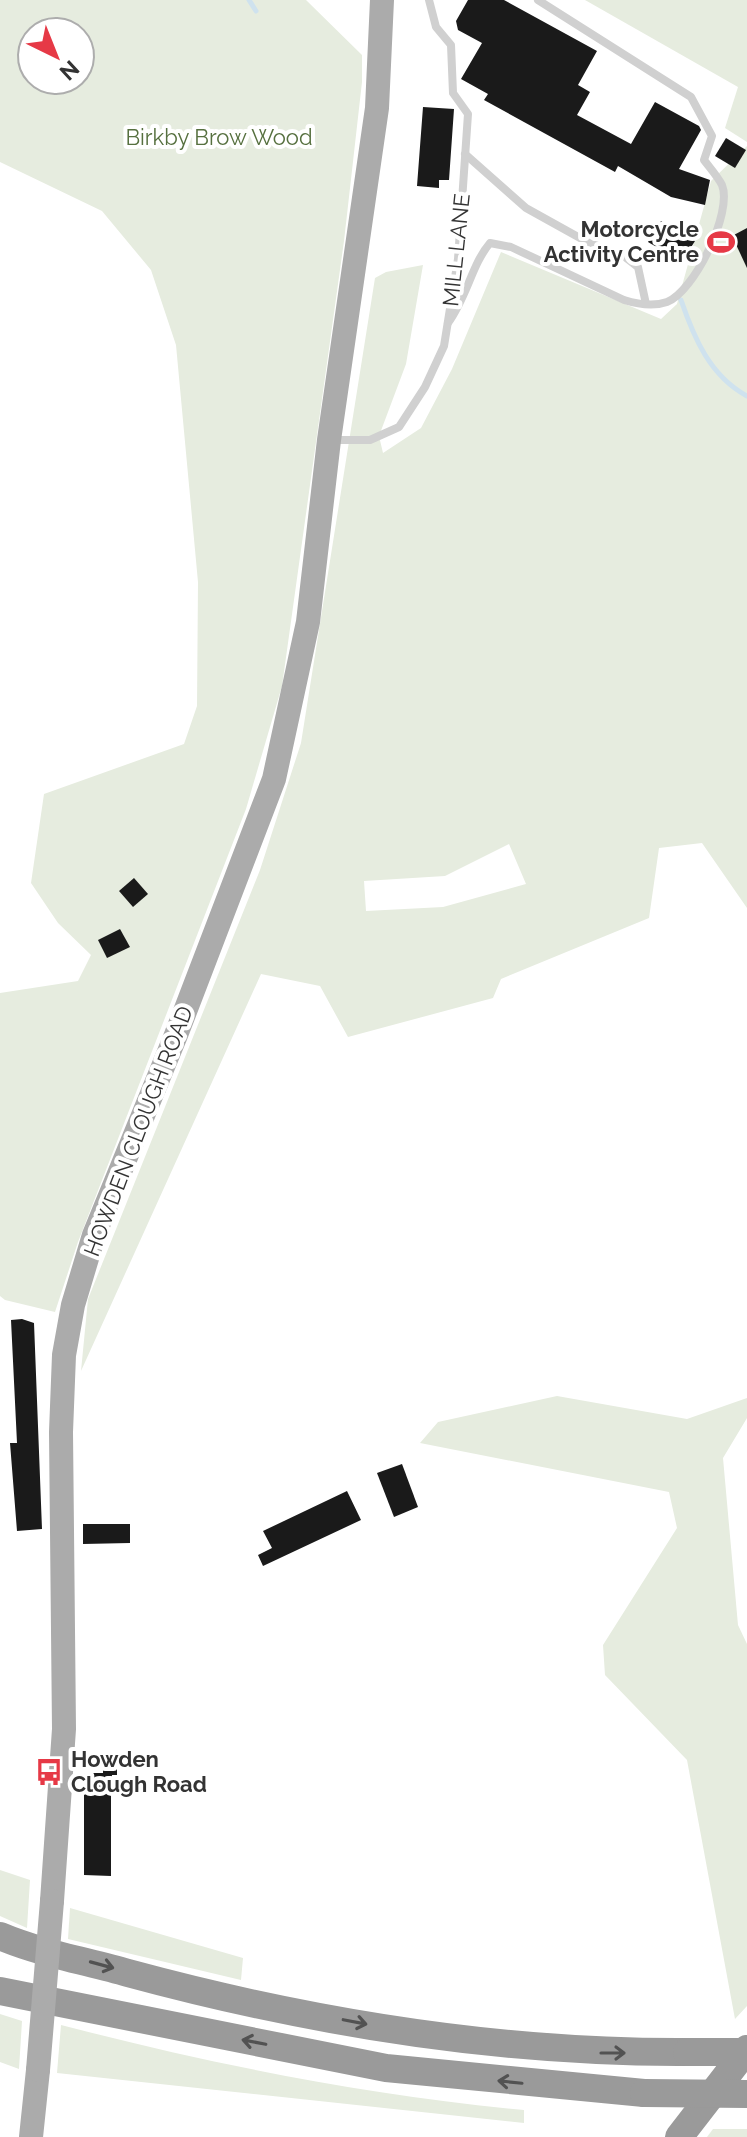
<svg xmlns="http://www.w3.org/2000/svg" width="747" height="2137" viewBox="0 0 747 2137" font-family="Raleway,sans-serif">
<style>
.green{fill:#e6ecdf;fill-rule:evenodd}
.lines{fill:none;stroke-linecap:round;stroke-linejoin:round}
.stream{stroke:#cfe2ee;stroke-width:5}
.building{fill:#1a1a1a}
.service{stroke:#d0d0d0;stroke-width:8}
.primary{stroke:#ababab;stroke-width:24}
.motorway{stroke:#9a9a9a;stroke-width:28}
.primary-bridge{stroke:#ababab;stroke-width:24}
.motorway-bridge{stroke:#9a9a9a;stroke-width:28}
.oneway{stroke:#525252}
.labels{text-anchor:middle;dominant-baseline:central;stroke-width:8;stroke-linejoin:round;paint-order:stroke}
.park-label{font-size:22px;fill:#56703f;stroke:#fff}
.poi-label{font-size:22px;font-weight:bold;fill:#333;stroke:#fff;text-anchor:end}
.street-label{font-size:22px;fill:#333;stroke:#fff}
</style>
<rect width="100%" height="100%" fill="#fff"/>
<!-- green -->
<g class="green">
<path d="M0 0H306L362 55V82L344 241 282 686 246 809 78 1242 55 1312 5 1300 0 1296V993L78 981 91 955 58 923 31 883 44 794 184 744 197 706 198 582 176 345 151 270 102 211 0 162ZM32 32H80V80H32Z"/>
<polygon points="585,0 747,0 747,142 725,128 738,87"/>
<path d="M747 146V908L702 843 659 848 649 918 501 979 493 998 348 1037 320 986 261 974 81 1371 88 1299 260 870 301 743 375 278 386 272 423 265 406 364 379 436 383 453 421 428 452 369 501 252 661 319 677 304 711 181ZM509 844 526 884 443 907 366 911 364 881 445 876Z"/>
<polygon points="557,1396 687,1419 747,1398 747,1418 723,1458 738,1625 747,1644 747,2006 735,2019 687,1760 605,1675 603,1645 677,1528 669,1492 420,1443 438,1422"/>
<polygon points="0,1870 30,1880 27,1928 0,1916"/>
<polygon points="70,1908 243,1958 241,1980 68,1939"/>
<polygon points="0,2014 22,2021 19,2069 0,2062"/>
<path d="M61 2025C215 2065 366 2095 524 2110V2123L57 2073Z"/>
<polygon points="713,2129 747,2129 747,2137 707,2137"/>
</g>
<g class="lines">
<!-- stream -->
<g class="stream">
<polyline points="249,0 256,11"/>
<path d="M681 300C694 338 710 376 747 396"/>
</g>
</g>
<!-- building -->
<g class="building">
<polygon points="468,0 504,0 597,51 578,85 590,92 577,115 631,144 655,102 699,126 701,130 679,169 710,180 705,205 671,197 618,166 615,172 484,100 488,94 461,79 482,43 458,30 456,21"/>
<polygon points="423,107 454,109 449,180 439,180 439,188 417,186"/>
<polygon points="726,138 746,150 735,168 715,156"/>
<polygon points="661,221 695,241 682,262 648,242"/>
<polygon points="747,228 747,268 732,236"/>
<polygon points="134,878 148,894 133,907 119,891"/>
<polygon points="120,929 130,947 107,958 98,940"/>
<polygon points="22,1319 34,1323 42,1529 17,1531 10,1443 17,1443 11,1320"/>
<polygon points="402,1464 418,1507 394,1517 377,1473"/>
<polygon points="347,1491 361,1520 263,1566 258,1555 272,1548 263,1531"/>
<polygon points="83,1524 130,1524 130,1543 83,1544"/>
<polygon points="103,1763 117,1763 117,1775 112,1775 111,1787 111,1876 84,1875 84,1773 103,1773"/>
</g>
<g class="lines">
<!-- service -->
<g class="service">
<polyline points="465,154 526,208 589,243 620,253 638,267 646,304"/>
<path d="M448 323C467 297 472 264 490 243L511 247 624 300C637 304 653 307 667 302 694 292 733 212 722 185 718 177 710 168 704 160L712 136 691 97 538 0"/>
<polyline points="330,440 370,440 399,427 425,387 444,346 458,259 468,114 453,93 451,45 436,27 429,0"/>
</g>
<!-- primary -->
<g class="primary">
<polyline points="52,1901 64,1729 61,1432 64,1355 73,1305 94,1235 176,1035 274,779 308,622 329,440 377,108 382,0"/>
<polyline points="31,2137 38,2070"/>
</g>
<!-- motorway -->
<g class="motorway">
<path d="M0 1936C40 1953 86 1961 128 1973 309 2022 500 2053 687 2052"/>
<polyline points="0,1991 386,2068 644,2093"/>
<polyline points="679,2137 747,2049"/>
</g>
<!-- primary-bridge -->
<polyline class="primary-bridge" points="38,2070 52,1901"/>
<!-- motorway-bridge -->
<g class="motorway-bridge">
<polyline points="687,2052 747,2052"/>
<polyline points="644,2093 747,2094"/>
</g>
</g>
<!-- one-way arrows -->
<defs><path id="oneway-shaft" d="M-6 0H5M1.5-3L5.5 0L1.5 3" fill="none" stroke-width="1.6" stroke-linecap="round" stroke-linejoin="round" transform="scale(2)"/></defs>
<g class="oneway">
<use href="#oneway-shaft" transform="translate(102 1965) rotate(15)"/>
<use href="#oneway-shaft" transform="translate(355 2022) rotate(11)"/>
<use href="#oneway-shaft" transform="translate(254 2042) rotate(-169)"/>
<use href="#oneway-shaft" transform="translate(613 2053)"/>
<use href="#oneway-shaft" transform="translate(510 2082) rotate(-174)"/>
</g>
<!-- icons -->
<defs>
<g id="stadium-bare" transform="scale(2.16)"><path d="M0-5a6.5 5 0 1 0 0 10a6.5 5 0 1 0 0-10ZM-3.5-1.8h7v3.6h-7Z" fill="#e63946" stroke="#fff" stroke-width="2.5" paint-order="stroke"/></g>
<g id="bus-bare" transform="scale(2.16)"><path d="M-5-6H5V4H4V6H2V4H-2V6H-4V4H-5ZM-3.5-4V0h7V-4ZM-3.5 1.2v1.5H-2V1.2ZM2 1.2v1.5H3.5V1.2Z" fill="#e63946" stroke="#fff" stroke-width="2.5" paint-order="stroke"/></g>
</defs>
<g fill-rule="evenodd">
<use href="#stadium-bare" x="721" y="242"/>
<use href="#bus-bare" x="49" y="1772"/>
</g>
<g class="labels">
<!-- park labels -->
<g class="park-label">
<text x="219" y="137">Birkby Brow Wood</text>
</g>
<!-- poi labels -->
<g class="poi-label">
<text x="699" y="229">Motorcycle<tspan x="699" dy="25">Activity Centre</tspan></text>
<text x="71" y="1759" text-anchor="start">Howden<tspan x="71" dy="25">Clough Road</tspan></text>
</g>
<!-- street labels -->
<g class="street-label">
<text transform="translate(456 250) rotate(-84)">MILL LANE</text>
<text transform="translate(138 1131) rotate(-69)">HOWDEN CLOUGH ROAD</text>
</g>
</g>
<!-- north arrow -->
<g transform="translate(56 56) rotate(137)"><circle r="38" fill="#ffffff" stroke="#adadad" stroke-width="2"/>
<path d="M0-6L14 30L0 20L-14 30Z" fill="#e63946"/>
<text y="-12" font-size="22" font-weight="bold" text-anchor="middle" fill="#333333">N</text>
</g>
</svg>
